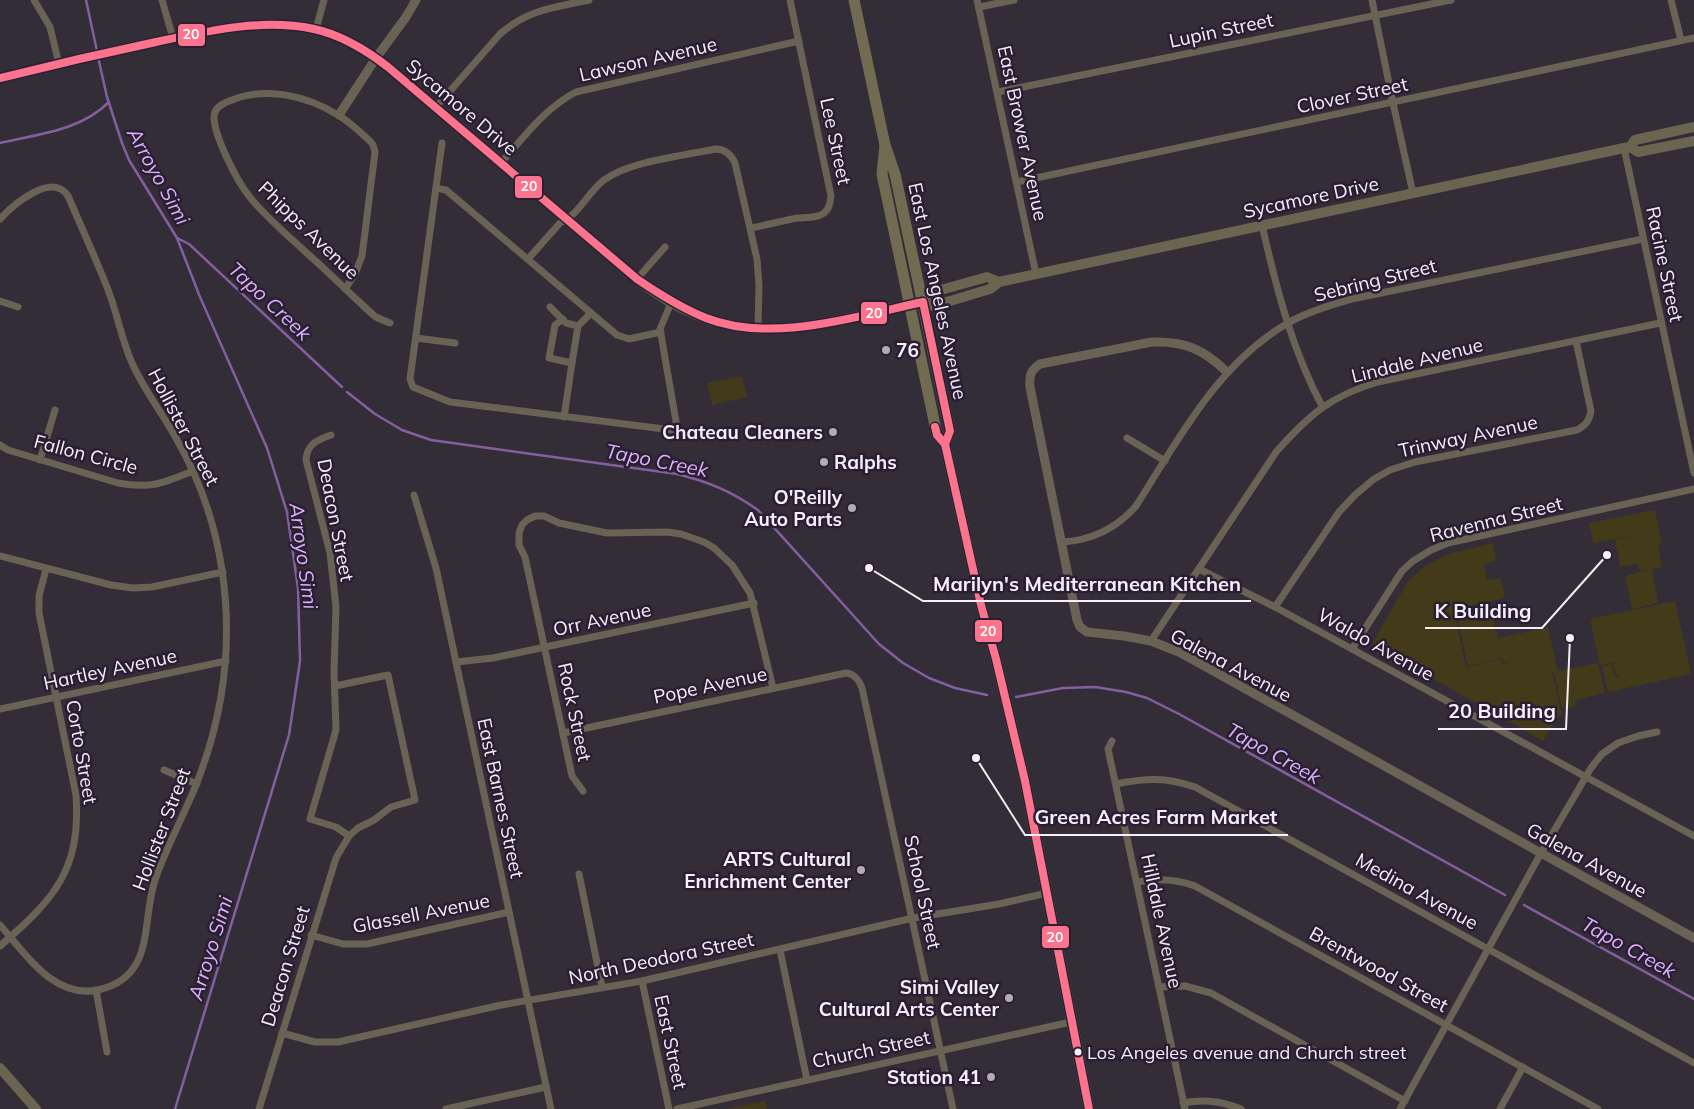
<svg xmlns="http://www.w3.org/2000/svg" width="1694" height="1109" viewBox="0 0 1694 1109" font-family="Mulish,sans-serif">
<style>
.green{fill:#423a19}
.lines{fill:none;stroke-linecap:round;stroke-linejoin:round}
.stream{stroke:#855e9f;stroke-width:2.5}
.minor{stroke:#686355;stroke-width:7}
.tertiary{stroke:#686355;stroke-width:9}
.secondary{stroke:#6a6551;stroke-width:10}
.primary{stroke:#716b52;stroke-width:11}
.bus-1-casing{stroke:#2a1f32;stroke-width:11}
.bus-1{stroke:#fc738d;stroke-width:8}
.poi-dot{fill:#b2aab7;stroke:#2a1f32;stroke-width:2}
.bus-dot{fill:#f6eefb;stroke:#2a1f32;stroke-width:2}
.labels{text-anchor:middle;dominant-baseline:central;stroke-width:5;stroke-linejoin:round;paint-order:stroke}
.bus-label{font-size:18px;fill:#f6eefb;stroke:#2a1f32;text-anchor:start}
.street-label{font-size:19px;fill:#f6eefb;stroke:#2a1f32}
.poi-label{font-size:19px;font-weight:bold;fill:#f6eefb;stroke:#2a1f32;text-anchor:end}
.water-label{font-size:20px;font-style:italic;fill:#ddb0fc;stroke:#2a1f32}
.leader{fill:none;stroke:#f6eefb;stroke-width:2}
.callout-dot{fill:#f6eefb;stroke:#2a1f32;stroke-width:2}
.callout-label{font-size:20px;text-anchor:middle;font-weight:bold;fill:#f6eefb;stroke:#2a1f32;stroke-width:5;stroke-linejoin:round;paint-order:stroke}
.line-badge{stroke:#2a1f32;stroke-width:2}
.badge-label{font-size:14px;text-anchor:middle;font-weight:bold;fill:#fff}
</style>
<rect width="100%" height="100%" fill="#332d38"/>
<!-- green -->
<g class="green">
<polygon points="742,376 747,397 712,405 707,383"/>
<polygon points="1655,510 1662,544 1658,545 1662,567 1640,571 1638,564 1620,567 1615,540 1632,536 1593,543 1589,523"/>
<polygon points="1493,543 1496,561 1484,564 1487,580 1501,578 1505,598 1454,610 1466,667 1501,659 1502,664 1509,662 1503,662 1502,658 1468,666 1456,611 1490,604 1498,638 1548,627 1558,671 1598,663 1605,693 1575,700 1577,706 1562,709 1554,672 1552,672 1562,714 1556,719 1543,741 1372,644 1408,581 1425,566 1448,554"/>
<polygon points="1652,569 1658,603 1632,609 1625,576"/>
<polygon points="1675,601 1691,674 1608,692 1602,666 1612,664 1615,677 1619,676 1619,675 1616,675 1613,663 1600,665 1590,619"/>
<polygon points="765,1101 767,1109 725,1109"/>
</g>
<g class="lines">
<!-- stream -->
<g class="stream">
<polyline points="86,0 97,51"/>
<polyline points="98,57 107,97 122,143 129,160 177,238 200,297 267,448 287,512 298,588 300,661 289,735 175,1109"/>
<path d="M0 143C38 134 80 131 109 102"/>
<polyline points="177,238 189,244 342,387"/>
<path d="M347 392 375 414 402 430 431 440 677 474C709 482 731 491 758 510L879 644 903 663 929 678 955 688 987 695"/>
<polyline points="1016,697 1063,688 1095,687 1126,692 1147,698 1179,714 1505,895"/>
<polyline points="1524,905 1694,999"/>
</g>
<!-- minor -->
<g class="minor">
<polyline points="34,0 50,27 59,64"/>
<polyline points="162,0 173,38"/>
<polyline points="977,0 1036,274"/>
<polyline points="1372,0 1393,103 1413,193"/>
<polyline points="1671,0 1681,40"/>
<polyline points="979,7 1014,0"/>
<polyline points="316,29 324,0"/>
<polyline points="998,92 1451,0"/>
<path d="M436 107 500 34C529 9 553 8 589 0"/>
<polyline points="442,143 410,379 413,387 450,402 672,430 677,427 660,329 671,303"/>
<polyline points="1624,148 1694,473"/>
<path d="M501 163C524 137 545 108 576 92L799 41"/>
<polyline points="1017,182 1694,38"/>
<polyline points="436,188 446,190 617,335 629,339 661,332"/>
<path d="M0 219C13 205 52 171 68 196 81 226 95 257 107 287 117 312 121 338 132 363 144 390 163 414 177 440 200 480 215 524 222 570 233 643 223 717 196 785 183 817 166 848 155 880 141 923 156 977 98 990 53 999 25 953 0 925"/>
<path d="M1262 225C1276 287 1292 350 1322 406"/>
<path d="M751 228C766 225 782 221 797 218 806 217 816 219 824 213 830 209 830 202 831 196L790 0"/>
<path d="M528 259 560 223C579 215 588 192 604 180 630 161 683 156 715 149 725 149 731 154 735 163L757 259 759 285 758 329"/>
<polyline points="637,279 665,247"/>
<path d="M345 289 355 274 362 256 375 152 373 145 370 141C360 132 350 122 338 115 307 96 267 86 232 100 224 103 214 107 214 117 214 136 237 181 249 196 266 218 289 236 309 255 325 269 340 284 356 299 362 304 369 312 376 317 380 319 385 321 390 323"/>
<polyline points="0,301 18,307"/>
<polyline points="550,307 566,323 578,326 591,313"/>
<polyline points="563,319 555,325 549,358 572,363 578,326"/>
<polyline points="416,338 455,343"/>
<polyline points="564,417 572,363"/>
<path d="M331 435C317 440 307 444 306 460L330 553 336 607 334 672 336 730 310 819 336 827 349 836"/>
<polyline points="1127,438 1165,461"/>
<path d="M0 445 8 450 118 483C151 489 164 483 193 471"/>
<polyline points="40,460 55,410"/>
<polyline points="414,495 436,568 551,1109"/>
<path d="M1063 542C1092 540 1117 528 1136 506 1178 440 1218 363 1288 323 1307 312 1330 305 1352 299L1643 239"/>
<polyline points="0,556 111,585 133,588 152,587 223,572"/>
<polyline points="1199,569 1275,607 1694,836"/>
<path d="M1275 607 1339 512 1356 494 1374 479 1390 470 1415 462 1577 430C1586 425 1589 421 1591 411L1576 341"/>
<path d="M1151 641 1276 452C1309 415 1330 396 1378 382L1660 323"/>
<polyline points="1352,649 1402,571 1413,561 1431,550 1448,543 1694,489"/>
<polyline points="456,662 493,658 754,603"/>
<polyline points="0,709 226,661"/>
<path d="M563 733 846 673C855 674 859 680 862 688L953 1109"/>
<polyline points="1112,741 1108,749 1185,1109"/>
<polyline points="164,770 197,784"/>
<path d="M1116 784C1146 778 1165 777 1195 787L1694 1063"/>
<polyline points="583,791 572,776 525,557 519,545 519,533 522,525 527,520 535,516 544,516 559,523 607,533 667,532 681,534 704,542 714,548 732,565 750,593 773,688"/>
<polyline points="579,874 602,987"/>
<path d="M1137 882C1158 878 1175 879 1195 886L1598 1109"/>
<polyline points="311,935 343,944 367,944 509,912"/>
<path d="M0 946C54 899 81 871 76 795L39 613V596L46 569"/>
<polyline points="780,950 807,1080"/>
<polyline points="642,981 669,1109"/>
<polyline points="1159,987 1185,986 1211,993 1405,1101"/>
<polyline points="96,990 107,1052"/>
<polyline points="282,1033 315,1042 338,1042 501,1005 642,981 913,918 999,904 1047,893"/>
<path d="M1183 1103C1204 1099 1221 1101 1241 1109"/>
<polyline points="259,1109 336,858 349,836 358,828 374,820 391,807 415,800 388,675 335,686"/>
<polyline points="446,1109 546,1087"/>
<polyline points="677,1109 1071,1022"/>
<polyline points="1400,1109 1541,853 1591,768 1602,754 1618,743 1638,736 1657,732"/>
<polyline points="1500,1109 1523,1067"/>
</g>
<!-- tertiary -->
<g class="tertiary">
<polyline points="339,115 376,58 406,17 416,0"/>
<path d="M1227 372C1203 349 1185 341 1152 342L1040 364C1030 371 1029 376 1030 387L1077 620 1080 627 1087 632 1124 636 1151 641 1181 653 1694 938"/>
</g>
<!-- secondary -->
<g class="secondary">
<path d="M0 78C53 65 106 52 160 41 211 30 262 18 314 29 342 35 366 50 388 67L637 279C736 358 812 324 923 302L932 306 950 301 990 289 999 282 1624 148 1630 147 1635 140 1694 127"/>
<polyline points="1630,147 1638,152 1694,141"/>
<polyline points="923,302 930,293 987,277 999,282"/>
<polyline points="0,1068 36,1109"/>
</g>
<!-- primary -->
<g class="primary">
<polyline points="854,0 885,145 895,174 950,431 945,444"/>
<polyline points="885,145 882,174 937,435 945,444 981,605 996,659 1025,781 1089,1109"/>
</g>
<!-- bus-1 casing -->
<g class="bus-1-casing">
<g id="bus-1">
<path d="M0 78C52 65 104 53 156 42 208 31 261 18 314 29 342 35 366 50 388 67L637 279C659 294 681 308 706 318 772 344 857 316 923 302L950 431 945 444"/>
<polyline points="935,427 937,435 945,444 981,605 996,659 1025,781 1089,1109"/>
</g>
</g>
<!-- bus-1 -->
<use href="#bus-1" class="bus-1"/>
</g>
<!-- markers -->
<g class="poi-dot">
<circle cx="886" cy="350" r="5"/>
<circle cx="833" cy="432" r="5"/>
<circle cx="824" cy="462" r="5"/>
<circle cx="852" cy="508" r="5"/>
<circle cx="861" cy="870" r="5"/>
<circle cx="1009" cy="998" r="5"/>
<circle cx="991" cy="1077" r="5"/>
</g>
<circle class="bus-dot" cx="1078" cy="1052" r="4.5"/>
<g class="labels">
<!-- bus labels -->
<g class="bus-label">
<text x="1087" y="1052">Los Angeles avenue and Church street</text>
</g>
<!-- street labels -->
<g class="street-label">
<text transform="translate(1221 30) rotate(-12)">Lupin Street</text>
<text transform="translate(648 59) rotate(-13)">Lawson Avenue</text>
<text transform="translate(1352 95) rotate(-12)">Clover Street</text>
<text transform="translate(462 107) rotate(40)">Sycamore Drive</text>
<text transform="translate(1023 133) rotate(78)">East Brower Avenue</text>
<text transform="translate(836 141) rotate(78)">Lee Street</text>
<text transform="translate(1311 197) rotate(-12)">Sycamore Drive</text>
<text transform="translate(309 230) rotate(44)">Phipps Avenue</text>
<text transform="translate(1665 264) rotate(78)">Racine Street</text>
<text transform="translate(1375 280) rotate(-14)">Sebring Street</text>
<text transform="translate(938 291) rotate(78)">East Los Angeles Avenue</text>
<text transform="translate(1417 360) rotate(-14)">Lindale Avenue</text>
<text transform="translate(184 427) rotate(62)">Hollister Street</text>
<text transform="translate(1468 436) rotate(-12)">Trinway Avenue</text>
<text transform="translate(86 454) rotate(15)">Fallon Circle</text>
<text transform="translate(1496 519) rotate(-14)">Ravenna Street</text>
<text transform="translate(336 520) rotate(79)">Deacon Street</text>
<text transform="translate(602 619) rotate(-12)">Orr Avenue</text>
<text transform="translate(1376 644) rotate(29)">Waldo Avenue</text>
<text transform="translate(1231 665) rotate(28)">Galena Avenue</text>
<text transform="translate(110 669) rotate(-12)">Hartley Avenue</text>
<text transform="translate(710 685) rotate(-12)">Pope Avenue</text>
<text transform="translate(575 712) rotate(78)">Rock Street</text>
<text transform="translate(82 752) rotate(80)">Corto Street</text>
<text transform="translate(501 798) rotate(78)">East Barnes Street</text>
<text transform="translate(161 829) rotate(-69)">Hollister Street</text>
<text transform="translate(1587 860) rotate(29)">Galena Avenue</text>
<text transform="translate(1417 891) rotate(29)">Medina Avenue</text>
<text transform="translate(923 892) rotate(78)">School Street</text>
<text transform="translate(421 913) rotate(-11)">Glassell Avenue</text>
<text transform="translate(1162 921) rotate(78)">Hilldale Avenue</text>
<text transform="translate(661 958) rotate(-12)">North Deodora Street</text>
<text transform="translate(285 966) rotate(-73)">Deacon Street</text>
<text transform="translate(1379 969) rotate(29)">Brentwood Street</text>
<text transform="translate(671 1042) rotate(78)">East Street</text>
<text transform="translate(871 1049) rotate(-12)">Church Street</text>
</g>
<!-- poi labels -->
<g class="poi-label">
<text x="896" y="350" text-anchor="start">76</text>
<text x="823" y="432">Chateau Cleaners</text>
<text x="834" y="462" text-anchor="start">Ralphs</text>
<text x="842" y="497">O'Reilly<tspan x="842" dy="22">Auto Parts</tspan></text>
<text x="851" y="859">ARTS Cultural<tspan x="851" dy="22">Enrichment Center</tspan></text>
<text x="999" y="987">Simi Valley<tspan x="999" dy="22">Cultural Arts Center</tspan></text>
<text x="981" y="1077">Station 41</text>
</g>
<!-- water labels -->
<g class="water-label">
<text transform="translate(159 176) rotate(61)">Arroyo Simi</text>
<text transform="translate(270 301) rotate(43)">Tapo Creek</text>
<text transform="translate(657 460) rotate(11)">Tapo Creek</text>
<text transform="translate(304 556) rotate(82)">Arroyo Simi</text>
<text transform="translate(1274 753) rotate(29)">Tapo Creek</text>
<text transform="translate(1629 947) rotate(29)">Tapo Creek</text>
<text transform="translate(210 948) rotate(-73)">Arroyo Simi</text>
</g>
</g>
<!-- callouts -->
<path class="leader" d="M869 568L923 601H1251M1607 555L1542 628H1425M1570 638L1566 729H1438M976 758L1025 835H1288"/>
<g class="callout-dot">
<circle cx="869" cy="568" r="5"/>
<circle cx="1607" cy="555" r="5"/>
<circle cx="1570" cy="638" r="5"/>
<circle cx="976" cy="758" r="5"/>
</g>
<g class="callout-label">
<text x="1087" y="591">Marilyn's Mediterranean Kitchen</text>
<text x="1483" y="618">K Building</text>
<text x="1502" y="718">20 Building</text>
<text x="1156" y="824">Green Acres Farm Market</text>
</g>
<g class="line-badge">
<rect x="177" y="23" width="29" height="24" rx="5" fill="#fc738d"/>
<rect x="514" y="175" width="29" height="24" rx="5" fill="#fc738d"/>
<rect x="860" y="301" width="28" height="24" rx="5" fill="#fc738d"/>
<rect x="974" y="619" width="29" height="24" rx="5" fill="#fc738d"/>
<rect x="1041" y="925" width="29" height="24" rx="5" fill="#fc738d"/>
</g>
<g class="badge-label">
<text x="191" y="39">20</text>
<text x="529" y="191">20</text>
<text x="874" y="318">20</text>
<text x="988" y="636">20</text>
<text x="1055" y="942">20</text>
</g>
</svg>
